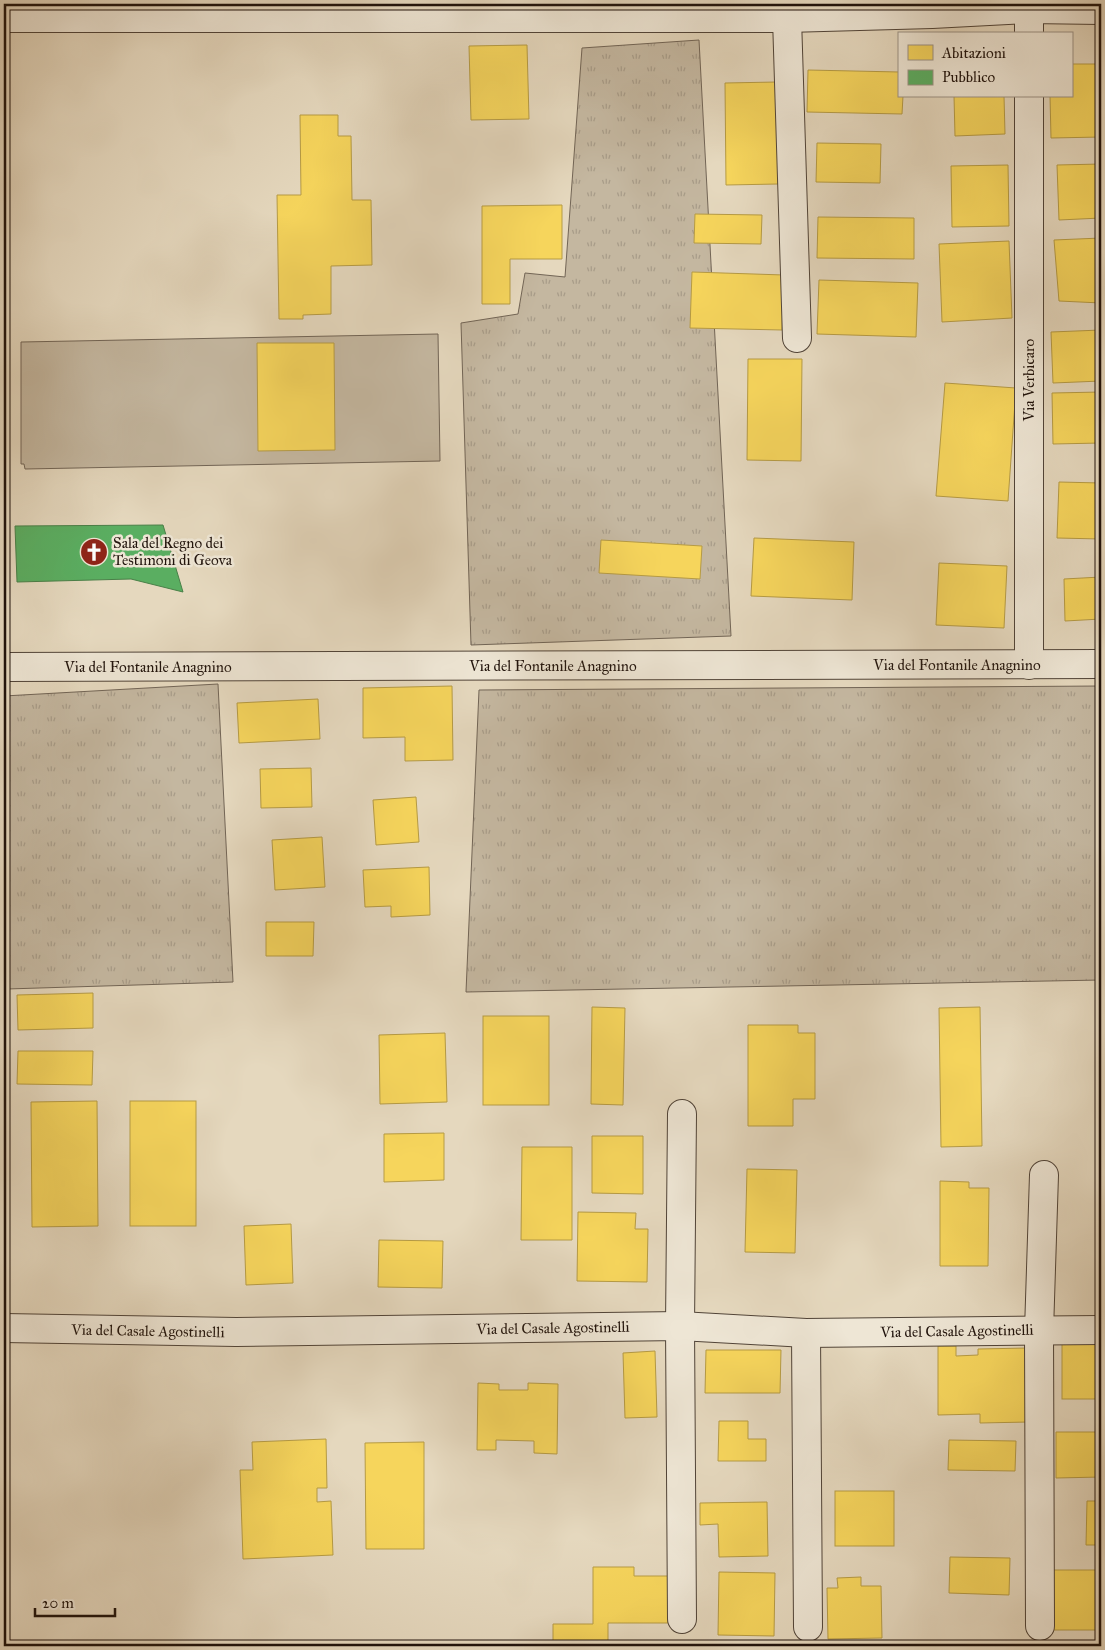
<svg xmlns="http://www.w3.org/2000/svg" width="1105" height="1650" viewBox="0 0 1105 1650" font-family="'IM FELL Great Primer',serif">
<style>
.grass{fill:url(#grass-tufts);stroke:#726556}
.garden{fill:#c4b7a0;stroke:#726556}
.homes{fill:#f6d55c;stroke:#b69b44}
.public{fill:#5aae61;stroke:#498048}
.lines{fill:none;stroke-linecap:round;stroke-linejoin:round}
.street-casing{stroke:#514438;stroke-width:30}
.street{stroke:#eee6d5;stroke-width:28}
.labels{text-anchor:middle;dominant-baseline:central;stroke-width:5;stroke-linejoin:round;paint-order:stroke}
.street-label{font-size:15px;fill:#20130c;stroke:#eee6d5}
.poi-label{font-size:15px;fill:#20130c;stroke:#eee6d5;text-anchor:start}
</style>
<defs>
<pattern id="grass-tufts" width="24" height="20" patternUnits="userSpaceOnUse" patternTransform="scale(1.25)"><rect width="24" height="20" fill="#c4b7a0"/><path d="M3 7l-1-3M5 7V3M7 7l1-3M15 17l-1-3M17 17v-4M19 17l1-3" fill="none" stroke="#a89c89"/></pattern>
</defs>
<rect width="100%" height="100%" fill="#e5d8be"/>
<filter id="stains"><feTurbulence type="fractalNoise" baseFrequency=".004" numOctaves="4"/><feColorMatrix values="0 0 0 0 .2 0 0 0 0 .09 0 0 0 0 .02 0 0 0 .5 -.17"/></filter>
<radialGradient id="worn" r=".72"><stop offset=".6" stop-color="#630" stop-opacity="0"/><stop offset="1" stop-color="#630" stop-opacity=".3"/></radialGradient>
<!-- grass -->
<g class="grass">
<polygon points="699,40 731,636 471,645 461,323 518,314 525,273 565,277 582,48"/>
<polygon points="218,684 233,982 7,989 4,696"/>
<polygon points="1101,686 1101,980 466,992 479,690"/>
</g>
<!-- garden -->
<polygon class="garden" points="438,334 440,461 25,469 24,464 21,464 21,342"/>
<!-- homes -->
<g class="homes">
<polygon points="527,45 529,119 471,120 469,46"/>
<polygon points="1071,64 1101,64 1101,137 1051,138 1050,96 1071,96"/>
<polygon points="808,70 899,72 899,96 903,96 902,114 807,112"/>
<polygon points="777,82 778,184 726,185 725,83"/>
<polygon points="954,96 1004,96 1005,134 955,136"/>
<polygon points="300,115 338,115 338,136 351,136 352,200 371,200 372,265 331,266 331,314 303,315 303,319 279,319 277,195 301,195"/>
<polygon points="817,143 881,144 880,183 816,182"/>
<polygon points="1101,164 1101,218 1059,220 1057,165"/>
<polygon points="1008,165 1009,226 952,227 951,166"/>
<polygon points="562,205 562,259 510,259 510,304 482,304 482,206"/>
<polygon points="695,214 762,215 761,244 694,243"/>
<polygon points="818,217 914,218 914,259 817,258"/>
<polygon points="1101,238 1101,303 1059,301 1054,240"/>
<polygon points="1009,241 1012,318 942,322 939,244"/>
<polygon points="692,272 784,275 782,330 690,328"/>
<polygon points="819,280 918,283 916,337 817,334"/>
<polygon points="1101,330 1101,381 1053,383 1051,332"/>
<polygon points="257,343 334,343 335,450 258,451"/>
<polygon points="748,359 802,359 801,461 747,460"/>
<polygon points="945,383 1016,388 1008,501 936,496"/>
<polygon points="1101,392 1101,443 1053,444 1052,393"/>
<polygon points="1059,482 1101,483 1101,539 1057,538"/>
<polygon points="754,538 854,542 852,600 751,596"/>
<polygon points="601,540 702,546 700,579 599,573"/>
<polygon points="939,563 1007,566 1004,628 936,625"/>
<polygon points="1101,577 1101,619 1065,621 1064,579"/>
<polygon points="452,686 453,760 405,761 405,737 363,738 363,688"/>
<polygon points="318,699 320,739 239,743 237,703"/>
<polygon points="311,768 312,807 261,808 260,769"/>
<polygon points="416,797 419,842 376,845 373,800"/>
<polygon points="322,837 325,887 275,890 272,840"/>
<polygon points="429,867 430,915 391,917 391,906 365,907 363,870"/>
<polygon points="266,922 314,922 313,956 266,956"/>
<polygon points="93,993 93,1028 18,1030 17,995"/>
<polygon points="592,1007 625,1008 623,1105 591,1104"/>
<polygon points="980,1007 982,1146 941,1147 939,1008"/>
<rect x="483" y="1016" width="66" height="89"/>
<polygon points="748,1025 798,1025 798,1033 815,1033 815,1099 793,1099 793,1126 748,1126"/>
<polygon points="445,1033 447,1102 380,1104 379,1035"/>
<polygon points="18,1051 93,1051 92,1085 17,1084"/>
<polygon points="97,1101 98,1226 32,1227 31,1102"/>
<rect x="130" y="1101" width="66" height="125"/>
<polygon points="444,1133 444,1180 384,1182 384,1134"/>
<polygon points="592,1136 643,1136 643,1194 592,1193"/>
<polygon points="522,1147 572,1147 572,1240 521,1240"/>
<polygon points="747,1169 797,1170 795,1253 745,1252"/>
<polygon points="940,1181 969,1182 969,1188 989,1188 988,1266 940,1266"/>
<polygon points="578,1212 636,1213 635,1229 648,1229 647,1282 577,1281"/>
<polygon points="291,1224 293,1283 246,1285 244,1226"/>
<polygon points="379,1240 443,1241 442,1288 378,1287"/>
<rect x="1062" y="1343" width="39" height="56"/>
<polygon points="938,1346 956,1346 956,1356 978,1355 978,1349 1028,1348 1029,1422 980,1423 980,1414 938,1415"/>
<polygon points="706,1350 781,1350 780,1393 705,1393"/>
<polygon points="655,1351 657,1417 625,1418 623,1353"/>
<polygon points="478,1383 499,1384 499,1390 528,1390 528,1383 558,1384 557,1454 534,1453 534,1441 496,1440 496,1450 477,1450"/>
<polygon points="719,1421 748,1421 748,1439 766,1439 766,1461 718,1461"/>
<polygon points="1056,1432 1101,1432 1101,1477 1056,1478"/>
<polygon points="326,1439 327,1488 317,1488 317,1502 331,1501 333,1555 243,1559 240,1470 253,1470 252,1442"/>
<polygon points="949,1440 1016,1441 1015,1471 948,1470"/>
<polygon points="424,1442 424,1549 366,1549 365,1443"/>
<rect x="835" y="1491" width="59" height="55"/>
<polygon points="1087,1501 1101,1501 1101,1545 1086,1545"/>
<polygon points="767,1502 768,1556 719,1557 718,1524 700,1525 700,1503"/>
<polygon points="950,1557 1010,1558 1009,1595 949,1593"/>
<polygon points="593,1567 634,1567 634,1576 668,1576 668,1623 608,1623 608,1646 553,1646 553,1624 593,1624"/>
<rect x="1051" y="1570" width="50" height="60"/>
<polygon points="719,1572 775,1573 774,1636 718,1635"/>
<polygon points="861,1577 861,1586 881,1586 882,1638 828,1639 827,1588 838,1588 837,1578"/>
</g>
<!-- public -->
<polygon class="public" points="163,525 183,592 131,579 17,582 15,526"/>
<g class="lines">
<!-- street casing -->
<g class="street-casing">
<g id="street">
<polyline points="1029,9 1029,34"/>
<polyline points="4,18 787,18 932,14 1029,9 1101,10"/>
<polyline points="787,18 797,338"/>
<polyline points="1029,96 1029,665"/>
<polyline points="4,667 1101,664"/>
<polyline points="682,1114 680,1326 682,1619"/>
<polyline points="4,1328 236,1332 680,1326 806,1333 1101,1330"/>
<polyline points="806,1333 808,1627"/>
<polyline points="1040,1626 1039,1331 1044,1175"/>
</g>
</g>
<!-- street -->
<use href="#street" class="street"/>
</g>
<!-- icons -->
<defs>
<g id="church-disc" transform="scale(1.4375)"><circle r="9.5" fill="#8f2418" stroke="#eee6d5"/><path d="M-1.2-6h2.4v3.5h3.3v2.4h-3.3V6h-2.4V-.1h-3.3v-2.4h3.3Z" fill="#fff"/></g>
</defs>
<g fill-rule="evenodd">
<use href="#church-disc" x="94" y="552"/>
</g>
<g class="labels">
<!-- street labels -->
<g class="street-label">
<text transform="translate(1029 380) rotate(-90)">Via Verbicaro</text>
<text x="957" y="665">Via del Fontanile Anagnino</text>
<text x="553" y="666">Via del Fontanile Anagnino</text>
<text x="148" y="667">Via del Fontanile Anagnino</text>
<text transform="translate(553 1328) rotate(-1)">Via del Casale Agostinelli</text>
<text transform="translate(148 1331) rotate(1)">Via del Casale Agostinelli</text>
<text transform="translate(957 1331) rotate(-1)">Via del Casale Agostinelli</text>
</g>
<!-- poi labels -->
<g class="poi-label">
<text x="113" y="543">Sala del Regno dei<tspan x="113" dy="17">Testimoni di Geova</tspan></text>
</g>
</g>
<!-- margin -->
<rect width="1105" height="1650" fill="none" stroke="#e5d8be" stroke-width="20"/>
<rect x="5" y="5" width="1095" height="1640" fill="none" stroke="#20130c" stroke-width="2.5"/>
<rect x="10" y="10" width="1085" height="1630" fill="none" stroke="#20130c"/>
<!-- legend -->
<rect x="898" y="32" width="175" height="65" fill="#eee6d5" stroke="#9c9285"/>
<rect x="908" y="45" width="25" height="15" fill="#f6d55c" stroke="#9c9285"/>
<text x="942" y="58" font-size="15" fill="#20130c">Abitazioni</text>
<rect x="908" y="70" width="25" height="15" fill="#5aae61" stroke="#9c9285"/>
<text x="942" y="82" font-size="15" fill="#20130c">Pubblico</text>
<!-- scale -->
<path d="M35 1608v8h80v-8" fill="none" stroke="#20130c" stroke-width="2.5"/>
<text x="42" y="1608" font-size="15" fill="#20130c" stroke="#eee6d5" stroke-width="4" paint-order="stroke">20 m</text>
<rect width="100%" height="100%" filter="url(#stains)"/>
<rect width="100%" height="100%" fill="url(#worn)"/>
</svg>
